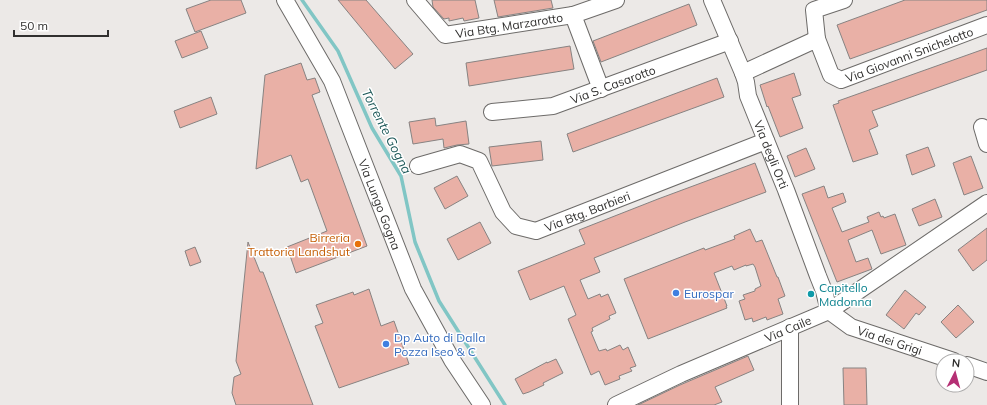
<svg xmlns="http://www.w3.org/2000/svg" width="987" height="405" viewBox="0 0 987 405" font-family="Mulish,sans-serif">
<style>
.lines{fill:none;stroke-linecap:round;stroke-linejoin:round}
.stream{stroke:#81c6c5;stroke-width:3.5}
.building{fill:#e9b0a6;stroke:#878382}
.minor-casing{stroke:#6d6b69;stroke-width:18}
.minor{stroke:#fff;stroke-width:16}
.food-dot{fill:#e8710a;stroke:#fff;stroke-width:1.5}
.shop-dot{fill:#3f7fe0;stroke:#fff;stroke-width:1.5}
.culture-dot{fill:#0f9aa8;stroke:#fff;stroke-width:1.5}
.labels{text-anchor:middle;dominant-baseline:central;stroke-width:3;stroke-linejoin:round;paint-order:stroke}
.street-label{font-size:12px;fill:#31302f;stroke:#fff}
.food-label{font-size:12px;fill:#c56008;stroke:#fff;text-anchor:end}
.culture-label{font-size:12px;fill:#0d838f;stroke:#fff;text-anchor:start}
.shop-label{font-size:12px;fill:#366cbe;stroke:#fff;text-anchor:start}
.water-label{font-size:13px;font-style:italic;fill:#1e5959;stroke:#fff}
</style>
<rect width="100%" height="100%" fill="#ece9e7"/>
<g class="lines">
<!-- stream -->
<polyline class="stream" points="302,0 338,51 372,128 401,176 415,242 439,301 505,405"/>
</g>
<!-- building -->
<g class="building">
<polygon points="211,0 241,0 246,13 195,32 186,9"/>
<polygon points="338,0 366,0 413,54 395,69"/>
<polygon points="432,0 475,0 479,18 464,21 463,18 449,21 449,18 444,19 433,7"/>
<polygon points="494,0 551,0 553,8 498,17"/>
<polygon points="905,0 987,0 987,10 850,59 837,25"/>
<polygon points="689,4 697,25 601,62 593,41"/>
<polygon points="201,31 208,48 182,58 175,41"/>
<polygon points="570,46 574,69 469,86 466,63"/>
<polygon points="987,48 987,70 872,111 878,126 869,130 878,154 853,162 833,105 839,103 838,101"/>
<polygon points="301,63 307,80 315,78 320,92 312,95 367,246 296,273 287,247 327,231 308,179 301,182 291,155 256,169 265,75"/>
<polygon points="794,73 801,95 792,98 803,128 780,137 768,106 767,107 760,85"/>
<polygon points="717,78 724,97 573,152 567,134"/>
<polygon points="211,97 217,114 180,128 174,111"/>
<polygon points="435,118 436,126 466,121 469,144 457,145 444,148 443,139 413,144 409,122"/>
<polygon points="541,141 543,160 492,166 489,147"/>
<polygon points="928,147 935,166 912,175 906,155"/>
<polygon points="806,148 815,169 795,177 787,156"/>
<polygon points="971,156 983,188 964,195 953,163"/>
<polygon points="755,163 766,192 685,222 594,258 600,272 580,280 588,299 600,294 601,297 608,294 616,313 609,316 610,319 592,328 593,331 591,332 599,351 606,349 607,351 620,345 623,350 628,347 636,366 630,368 632,371 619,376 620,379 605,385 599,371 591,375 568,319 576,315 564,286 530,300 518,271 585,244 579,230 658,199"/>
<polygon points="457,176 468,196 445,209 434,188"/>
<polygon points="824,186 828,198 843,193 846,202 832,208 842,232 869,222 867,217 879,212 881,217 883,216 884,218 895,214 906,245 881,254 872,230 848,240 856,262 868,258 872,269 837,282 802,194"/>
<polygon points="935,199 942,217 919,226 912,209"/>
<polygon points="480,222 491,243 458,260 447,239"/>
<polygon points="987,228 987,260 973,271 958,250"/>
<polygon points="750,229 756,242 762,240 777,277 778,277 785,296 778,299 783,314 767,320 766,317 753,322 752,318 745,320 739,301 745,299 743,295 755,291 755,289 761,286 755,267 753,264 746,266 746,265 734,270 732,266 714,273 727,306 726,306 727,308 648,339 624,279 704,248 705,250 735,239 734,236"/>
<polygon points="248,242 260,272 263,272 313,405 236,405 232,393 234,377 241,374 236,361"/>
<polygon points="195,247 201,262 190,266 185,251"/>
<polygon points="369,289 381,326 394,321 409,364 339,388 315,326 323,323 316,305 353,292 354,295"/>
<polygon points="905,290 926,307 919,315 916,313 904,329 886,315"/>
<polygon points="958,305 974,322 956,338 941,322"/>
<polygon points="748,356 754,370 715,387 722,402 714,405 638,405 680,385"/>
<polygon points="556,359 563,373 543,383 544,385 529,392 523,394 515,379 547,362 547,363"/>
<polygon points="843,368 866,368 867,405 844,405"/>
</g>
<g class="lines">
<!-- minor casing -->
<g class="minor-casing">
<g id="minor">
<path id="s1" d="M285 0 332 81 413 289 452 360 482 405"/>
<path id="s2" d="M415 0 445 35 573 15 616 0"/>
<path id="s3" d="M712 0 743 73 746 82 748 96 786 190 818 276 824 291 829 311 851 327 954 361"/>
<polyline points="573,15 601,89"/>
<polyline points="817,39 814,10 844,0"/>
<path id="s4" d="M743 73 817 39 831 75 841 80 987 25"/>
<path id="s5" d="M492 112 553 106 730 41"/>
<polyline points="982,127 987,144"/>
<path id="s6" d="M418 166 460 154 479 161 503 212 516 226 536 231 766 141"/>
<polyline points="967,365 987,372"/>
<path id="s7" d="M616 405 681 374 829 311 987 203"/>
<polyline points="790,405 790,327"/>
</g>
</g>
<!-- minor -->
<use href="#minor" class="minor"/>
</g>
<!-- markers -->
<circle class="food-dot" cx="358" cy="244" r="4"/>
<g class="shop-dot">
<circle cx="676" cy="293" r="4"/>
<circle cx="386" cy="344" r="4"/>
</g>
<circle class="culture-dot" cx="811" cy="294" r="4"/>
<g class="labels">
<!-- street labels -->
<g class="street-label">
<text stroke="none"><textPath href="#s2" startOffset="111">Via Btg. Marzarotto</textPath></text>
<text stroke="none"><textPath href="#s4" startOffset="204">Via Giovanni Snichelotto</textPath></text>
<text stroke="none"><textPath href="#s5" startOffset="125">Via S. Casarotto</textPath></text>
<text stroke="none"><textPath href="#s3" startOffset="166">Via degli Orti</textPath></text>
<text stroke="none"><textPath href="#s1" startOffset="226">Via Lungo Gogna</textPath></text>
<text stroke="none"><textPath href="#s6" startOffset="215">Via Btg. Barbieri</textPath></text>
<text stroke="none"><textPath href="#s7" startOffset="188">Via Caile</textPath></text>
<text stroke="none"><textPath href="#s3" startOffset="401">Via dei Grigi</textPath></text>
</g>
<!-- food labels -->
<g class="food-label">
<text x="350" y="237">Birreria<tspan x="350" dy="14">Trattoria Landshut</tspan></text>
</g>
<!-- culture labels -->
<g class="culture-label">
<text x="819" y="287">Capitello<tspan x="819" dy="14">Madonna</tspan></text>
</g>
<!-- shop labels -->
<g class="shop-label">
<text x="684" y="293">Eurospar</text>
<text x="394" y="337">Dp Auto di Dalla<tspan x="394" dy="14">Pozza Iseo &amp; C</tspan></text>
</g>
<!-- water labels -->
<g class="water-label">
<text transform="translate(387 131) rotate(63)">Torrente Gogna</text>
</g>
</g>
<!-- north arrow -->
<g transform="translate(955 373) rotate(6)"><circle r="19" fill="#ffffff" stroke="#adacac"/>
<path d="M0-3L7 15L0 10L-7 15Z" fill="#b52f74"/>
<text y="-6" font-size="11" font-weight="bold" text-anchor="middle" fill="#31302f">N</text>
</g>
<!-- scale -->
<path d="M14 30v6h94v-6" fill="none" stroke="#31302f" stroke-width="2"/>
<text x="20" y="30" font-size="12" fill="#31302f" stroke="#ffffff" stroke-width="3" paint-order="stroke">50 m</text>
</svg>
